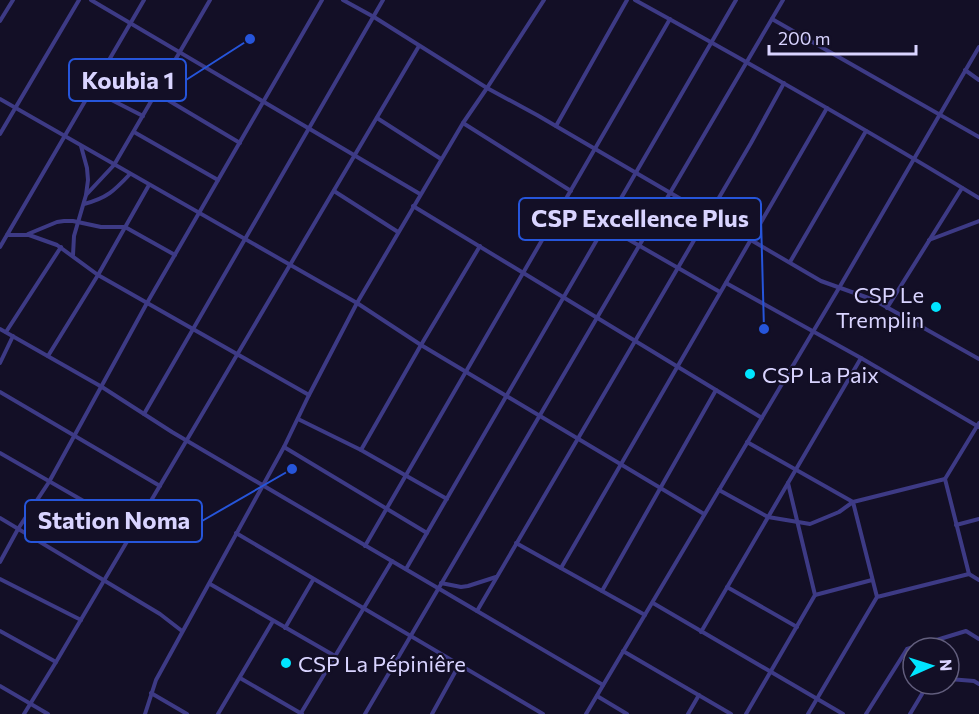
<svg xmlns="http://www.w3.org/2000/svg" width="979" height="714" viewBox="0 0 979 714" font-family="Commissioner,sans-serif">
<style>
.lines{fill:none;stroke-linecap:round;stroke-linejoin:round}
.street{stroke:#3d3a85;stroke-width:4}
.poi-dot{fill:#00e5ff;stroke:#130f26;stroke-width:2}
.labels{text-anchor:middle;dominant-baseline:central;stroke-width:4.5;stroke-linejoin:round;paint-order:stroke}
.poi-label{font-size:22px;fill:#d9d4ff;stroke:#130f26;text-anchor:start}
.leader{fill:none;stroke:#2655da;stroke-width:2}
.callout-dot{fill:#2655da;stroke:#130f26;stroke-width:2}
.callout{fill:#130f26;stroke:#2655da;stroke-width:2}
.callout-label{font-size:24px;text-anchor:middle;font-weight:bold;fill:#d9d4ff}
</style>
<rect width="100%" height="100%" fill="#130f26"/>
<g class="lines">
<!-- street -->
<g class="street">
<polyline points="91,0 420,194"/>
<polyline points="343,0 374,17 487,88 537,115 821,281 874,300 979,359"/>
<path d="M635 0C751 64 866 129 979 198"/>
<polyline points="772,19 979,137"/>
<polyline points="0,21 13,0"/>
<polyline points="965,70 979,80"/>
<polyline points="92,90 143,116"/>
<polyline points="156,93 240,143"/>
<polyline points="0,99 357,303 421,345 704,514"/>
<polyline points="377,118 441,159"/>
<polyline points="463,123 571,191"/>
<polyline points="556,126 627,0"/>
<polyline points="134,132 218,180"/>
<polyline points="0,134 79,0"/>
<polyline points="334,191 398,232"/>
<polyline points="86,195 114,165 210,0"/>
<path d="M84 204C107 198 114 191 130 174"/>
<polyline points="413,206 762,418"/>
<polyline points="605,226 720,292"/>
<polyline points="28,234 57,222 64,221 73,221 101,227 125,227 175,255"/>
<polyline points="7,235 29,235 57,245 98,275 309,395"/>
<polyline points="929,240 979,221"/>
<polyline points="0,247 144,0"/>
<polyline points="73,255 74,236 86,195 88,180 87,168 81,146"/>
<polyline points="790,262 866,131"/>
<polyline points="726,283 861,358 979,427"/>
<polyline points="887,308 962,188"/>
<polyline points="0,329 102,387 172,432 603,685"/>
<polyline points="6,332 61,247"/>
<polyline points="48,356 98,275 149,185"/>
<polyline points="0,363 13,336"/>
<polyline points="0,392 160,486"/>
<polyline points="144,414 383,0"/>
<polyline points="298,419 361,450 447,499"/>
<polyline points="284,447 427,533"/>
<polyline points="361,450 421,345 480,246"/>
<polyline points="0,453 134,530"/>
<polyline points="945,479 979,423"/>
<polyline points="719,490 768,517 810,524 839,512 853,502 747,442"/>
<polyline points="0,518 160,614 182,631"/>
<polyline points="956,525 979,519"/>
<polyline points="236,533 543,714"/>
<polyline points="516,543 645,615"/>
<polyline points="365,546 670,19"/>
<polyline points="0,562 18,529 49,482 147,303 322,0"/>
<polyline points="561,568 827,108"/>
<polyline points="406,569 736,0"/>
<polyline points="969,574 979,580"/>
<polyline points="0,579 81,620"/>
<polyline points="441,583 461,587 468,586 496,577"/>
<polyline points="210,584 335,656"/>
<polyline points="727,587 797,627"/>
<polyline points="602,591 716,390"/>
<polyline points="815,595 872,580"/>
<polyline points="653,603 843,714"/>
<polyline points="477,611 751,143 784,83"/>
<polyline points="285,628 313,580"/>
<polyline points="0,631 56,662"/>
<polyline points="701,632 861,358"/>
<polyline points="623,651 731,714"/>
<polyline points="240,678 302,714"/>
<polyline points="949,679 974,681 979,684"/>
<polyline points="0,686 48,714"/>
<polyline points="151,693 187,714"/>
<polyline points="597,696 627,714"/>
<polyline points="301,713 392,561"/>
<polyline points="24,714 56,662 419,46"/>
<polyline points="145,714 156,680 284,447 309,395 357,303 463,123 487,88 544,0"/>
<polyline points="218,714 273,621"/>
<polyline points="365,714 783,0"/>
<polyline points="432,714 459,665"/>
<polyline points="586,714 839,288 979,47"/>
<polyline points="688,714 699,695"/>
<polyline points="746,714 815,595 788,483"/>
<polyline points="808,714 877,597 853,502 945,479 969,574 877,597"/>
<polyline points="866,714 907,649 966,631 979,639"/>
<polyline points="910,714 928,684"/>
</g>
</g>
<!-- markers -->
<g class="poi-dot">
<circle cx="936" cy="307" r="6"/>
<circle cx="750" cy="374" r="6"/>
<circle cx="286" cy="663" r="6"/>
</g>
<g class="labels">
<!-- poi labels -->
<g class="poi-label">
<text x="924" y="294" text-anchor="end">CSP Le<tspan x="924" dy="25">Tremplin</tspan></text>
<text x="762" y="374">CSP La Paix</text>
<text x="298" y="663">CSP La Pépiniêre</text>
</g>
</g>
<!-- callouts -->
<path class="leader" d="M250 39L186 80M764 329L761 219M292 469L202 521"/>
<g class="callout-dot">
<circle cx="250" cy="39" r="6"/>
<circle cx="764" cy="329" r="6"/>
<circle cx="292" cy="469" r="6"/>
</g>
<g class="callout">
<rect x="69" y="59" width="117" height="42" rx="6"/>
<rect x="519" y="198" width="242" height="42" rx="6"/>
<rect x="25" y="500" width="177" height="42" rx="6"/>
</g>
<g class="callout-label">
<text x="128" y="89">Koubia 1</text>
<text x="640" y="227">CSP Excellence Plus</text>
<text x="114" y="529">Station Noma</text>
</g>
<!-- north arrow -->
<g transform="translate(931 666) rotate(87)"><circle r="28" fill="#130f26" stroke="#625e7d" stroke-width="1.5"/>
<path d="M0-4.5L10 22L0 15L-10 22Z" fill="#00e5ff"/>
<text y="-9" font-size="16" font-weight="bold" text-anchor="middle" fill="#d9d4ff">N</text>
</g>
<!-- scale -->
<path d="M769 45v9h147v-9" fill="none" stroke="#d9d4ff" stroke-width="3"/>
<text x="778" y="45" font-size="18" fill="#d9d4ff" stroke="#130f26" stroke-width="4.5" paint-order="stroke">200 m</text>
</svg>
